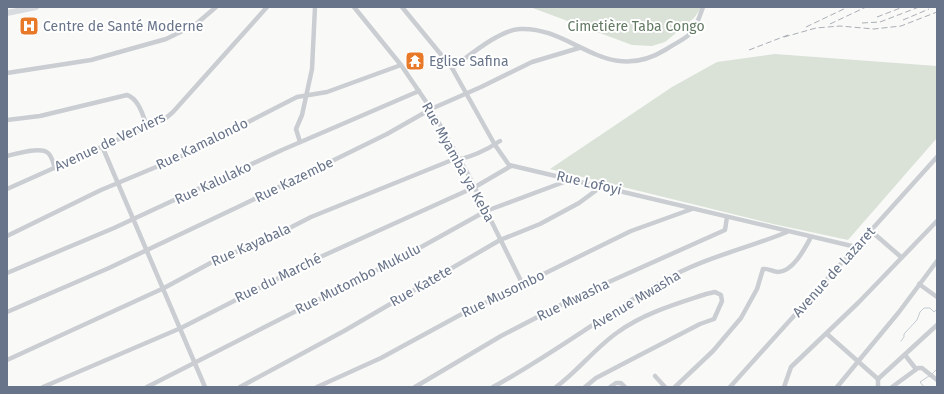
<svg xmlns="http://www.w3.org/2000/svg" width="944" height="394" viewBox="0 0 944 394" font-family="'Fira Sans',sans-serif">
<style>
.green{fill:#dae2d8}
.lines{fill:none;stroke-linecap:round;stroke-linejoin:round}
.stream{stroke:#c2cad0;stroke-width:1}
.minor{stroke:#cacdd1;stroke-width:4.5}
.secondary{stroke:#d8dbe0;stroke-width:6}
.rail{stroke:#aaaeb5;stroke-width:1;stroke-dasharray:6 3;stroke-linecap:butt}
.labels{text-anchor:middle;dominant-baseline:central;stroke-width:4;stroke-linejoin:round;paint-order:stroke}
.poi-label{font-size:14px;fill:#687489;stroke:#fff;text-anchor:start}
.park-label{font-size:14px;fill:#637a63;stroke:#fff}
.street-label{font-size:14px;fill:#687489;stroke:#fff}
</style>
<rect width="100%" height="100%" fill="#f9faf8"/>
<!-- green -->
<g class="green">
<polygon points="530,7 702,7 694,18 665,42 652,46 632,45"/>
<polygon points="775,54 937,66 937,138 848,240 773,224 550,169 672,87 717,62"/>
</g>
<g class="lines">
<!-- stream -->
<g class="stream">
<polyline points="901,341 904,337 904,334 917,320 920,312 924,308 930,308 934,312 937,309"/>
<polyline points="932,374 937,369"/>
<polyline points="924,387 920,382 929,376"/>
</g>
<!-- minor -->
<g class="minor">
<polyline points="354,7 401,65 431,109 468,174 523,285"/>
<polyline points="402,7 452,68 495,145 509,165 856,247"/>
<path d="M452 68C469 56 499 30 520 29 572 26 606 86 665 50 692 33 692 39 703 7"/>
<polyline points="7,73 91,60 166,39 195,25 216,7"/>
<path d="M7 120 40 116 127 95C139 99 143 116 147 126"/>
<polyline points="300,142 296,129 302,115 312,69 315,7"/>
<polyline points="102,146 205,387"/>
<path d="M7 156C15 154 41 146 48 153 52 156 53 163 55 168"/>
<polyline points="7,189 166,118 173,112 267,7"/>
<polyline points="871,231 901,257"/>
<polyline points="7,236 101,190 180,157 297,97 327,92 401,65"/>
<polyline points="7,273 114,228 282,150 419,91"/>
<polyline points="919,284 937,297"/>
<polyline points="7,312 109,268 240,206 387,134 431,109 481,87 532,62 579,48"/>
<polyline points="827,334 878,379"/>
<polyline points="905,355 916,369"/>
<path d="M7 360 164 288 216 260 270 238 311 217 452 160C468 159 487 150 500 141"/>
<polyline points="655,376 665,387"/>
<polyline points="878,379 937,325"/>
<polyline points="878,379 878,387"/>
<polyline points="43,387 181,328 318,258 475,187 511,166"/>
<polyline points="147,387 414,251 486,211 572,179"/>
<polyline points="240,387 344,331 500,240 540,224 579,203 602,186"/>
<polyline points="317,387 381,358 460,315 631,231 692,209"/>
<polyline points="415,387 501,336 582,294 725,230 727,217"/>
<path d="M493 387C552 355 605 314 663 281 702 258 746 249 787 232"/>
<path d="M556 387C578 371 595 348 618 332 644 313 676 304 706 294L715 292 721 295 722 301 714 319 700 324 640 355 596 378 585 387"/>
<polyline points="610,387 616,383 621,383 625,387"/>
<path d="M675 387 713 351 741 318 757 289 763 269C768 268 773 272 778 272 793 272 805 248 811 237"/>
<polyline points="730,387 937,157"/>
<polyline points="784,387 791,367 859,302 937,221"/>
<polyline points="837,387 899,312 937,261"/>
<polyline points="892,387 918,368 922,368 937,380"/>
</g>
<!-- secondary -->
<polyline class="secondary" points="7,13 36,7"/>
<!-- rail -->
<g class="rail">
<polyline points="877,17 903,7"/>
<polyline points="903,20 929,9"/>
<polyline points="862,23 880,22 919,7"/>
<polyline points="830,24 866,7"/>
<polyline points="806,27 848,7"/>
<polyline points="784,37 816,28 840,26 874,29 901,26 937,12"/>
<polyline points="749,50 788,35"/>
</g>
</g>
<!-- icons -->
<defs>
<g id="hospital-square" transform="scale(1)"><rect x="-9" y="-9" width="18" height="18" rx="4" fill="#e87929" stroke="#fff"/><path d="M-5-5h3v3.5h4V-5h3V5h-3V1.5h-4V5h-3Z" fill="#fff"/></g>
<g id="temple-square" transform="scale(1)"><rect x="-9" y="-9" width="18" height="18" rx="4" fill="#e87929" stroke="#fff"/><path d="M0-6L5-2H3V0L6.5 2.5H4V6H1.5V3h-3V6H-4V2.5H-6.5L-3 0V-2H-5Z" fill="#fff"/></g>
</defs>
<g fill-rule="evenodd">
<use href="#hospital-square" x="29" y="26"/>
<use href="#temple-square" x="415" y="61"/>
</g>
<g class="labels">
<!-- poi labels -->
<g class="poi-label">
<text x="43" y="26">Centre de Santé Moderne</text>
<text x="429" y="61">Eglise Safina</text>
</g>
<!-- park labels -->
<g class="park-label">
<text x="636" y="26">Cimetière Taba Congo</text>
</g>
<!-- street labels -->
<g class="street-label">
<text transform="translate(110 142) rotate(-25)">Avenue de Verviers</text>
<text transform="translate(202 144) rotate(-26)">Rue Kamalondo</text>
<text transform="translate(458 162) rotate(61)">Rue Myamba ya Keba</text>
<text transform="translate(294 180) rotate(-26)">Rue Kazembe</text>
<text transform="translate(213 183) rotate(-25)">Rue Kalulako</text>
<text transform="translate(589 183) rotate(13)">Rue Lofoyi</text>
<text transform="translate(251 245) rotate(-24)">Rue Kayabala</text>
<text transform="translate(834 272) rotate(-48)">Avenue de Lazaret</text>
<text transform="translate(278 278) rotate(-26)">Rue du Marché</text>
<text transform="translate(358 279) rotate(-27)">Rue Mutombo Mukulu</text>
<text transform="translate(421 286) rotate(-30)">Rue Katete</text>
<text transform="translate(503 294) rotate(-26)">Rue Musombo</text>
<text transform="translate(573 300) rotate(-26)">Rue Mwasha</text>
<text transform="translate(636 300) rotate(-31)">Avenue Mwasha</text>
</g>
</g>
<!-- border -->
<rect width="944" height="394" fill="none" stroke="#687489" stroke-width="16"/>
</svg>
